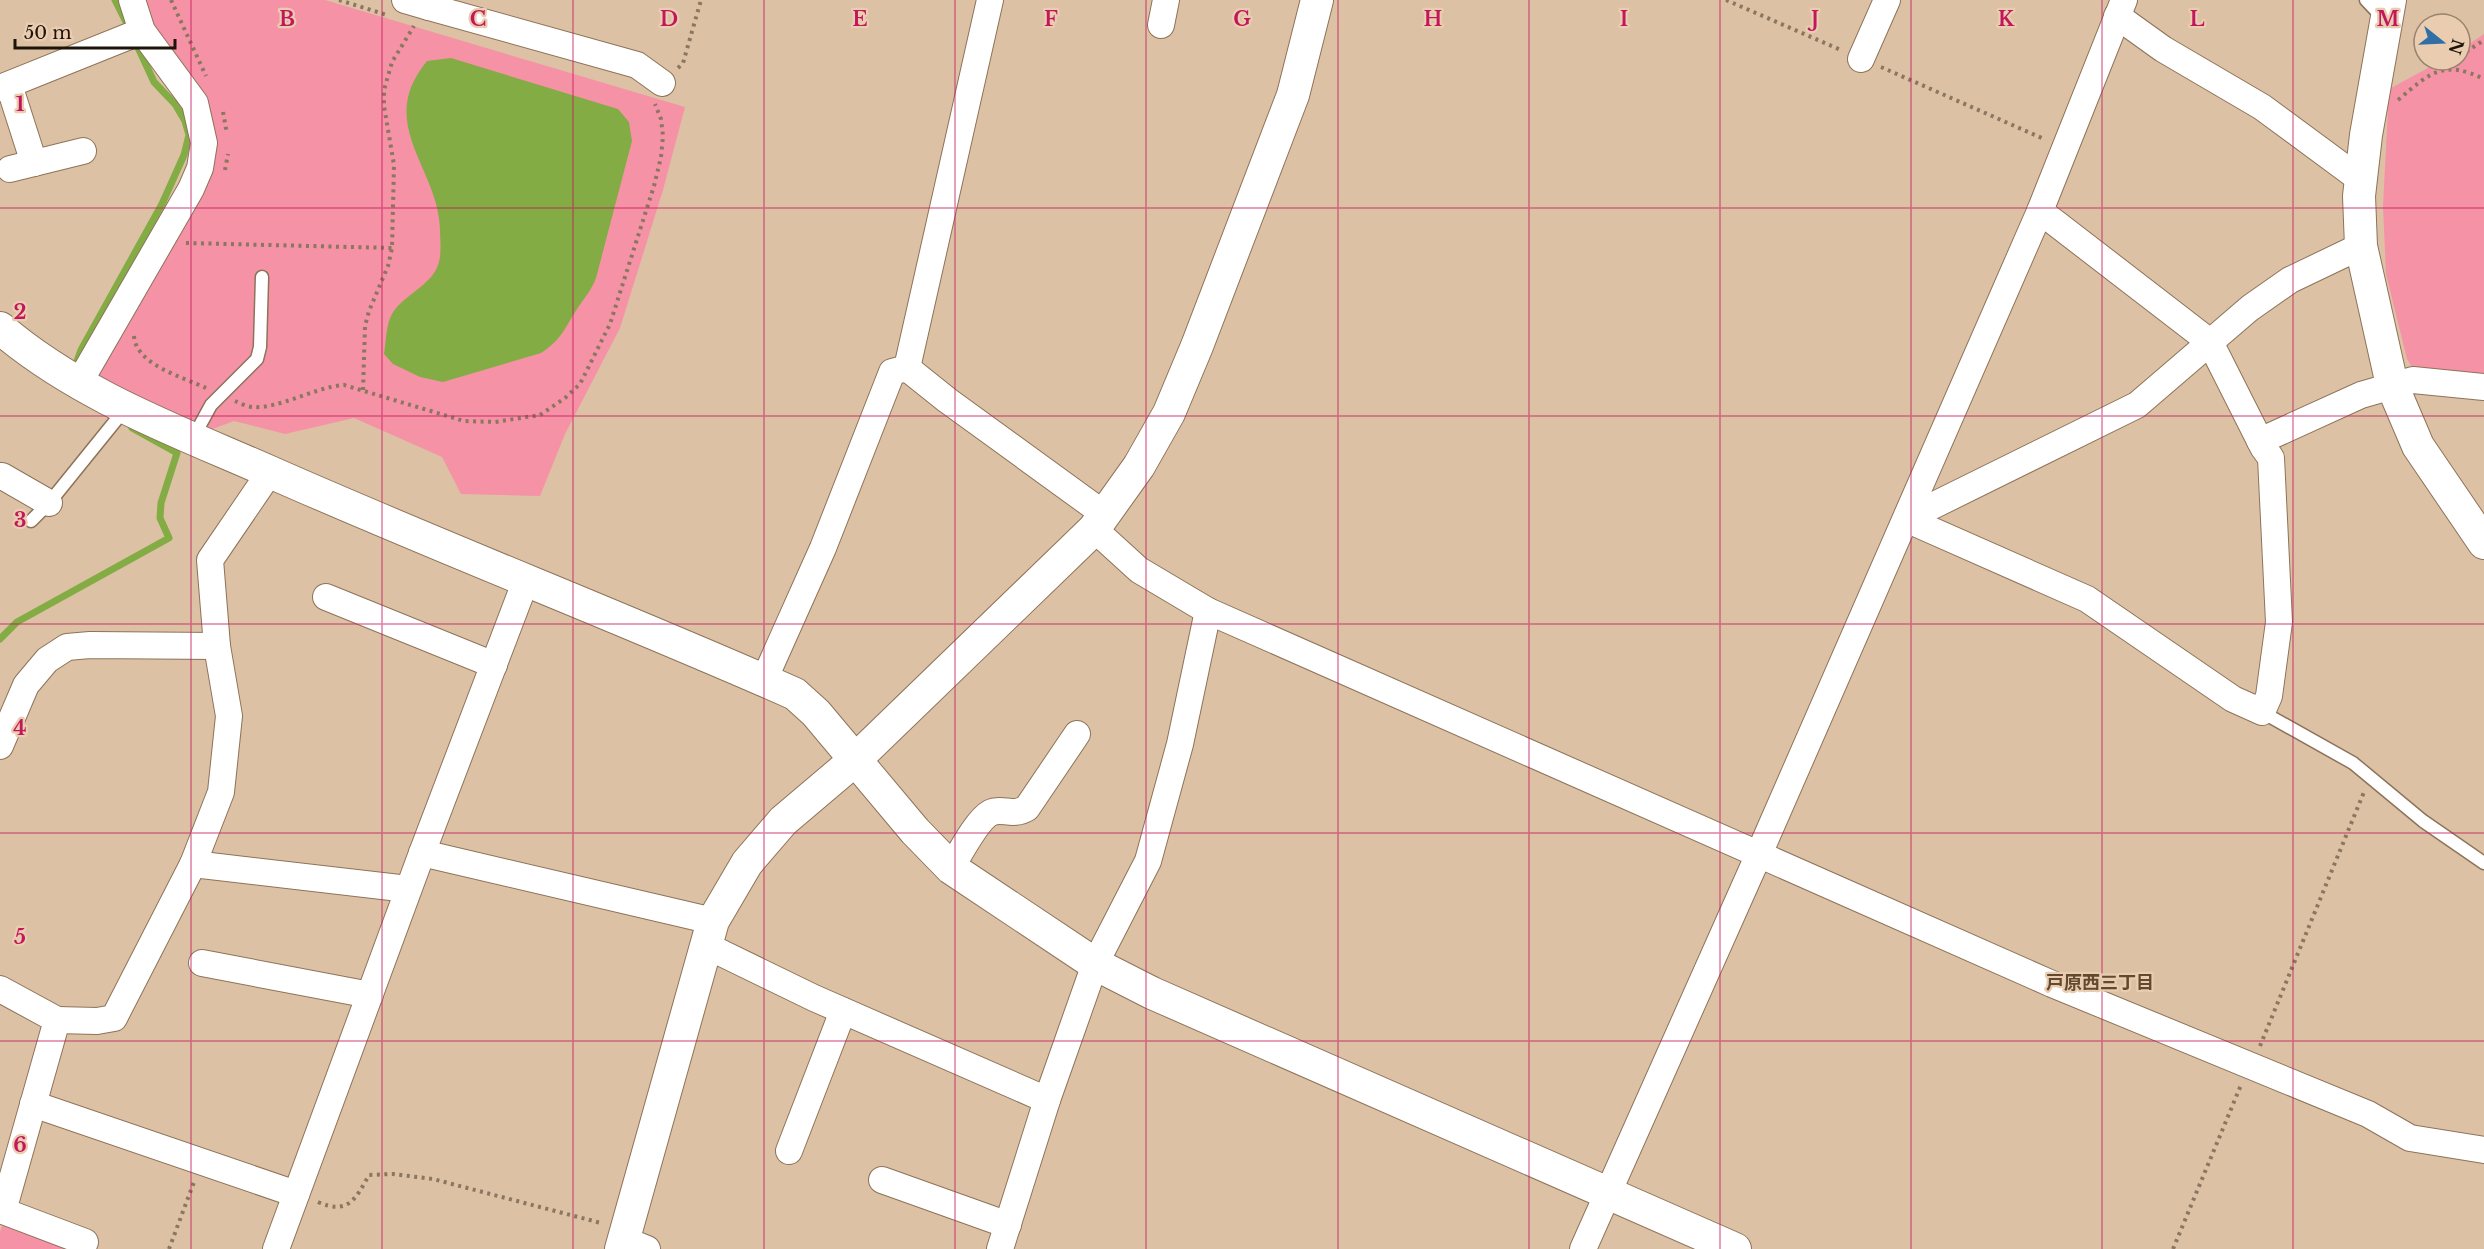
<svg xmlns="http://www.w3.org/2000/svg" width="2484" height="1249" viewBox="0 0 2484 1249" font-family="'Libre Baskerville','Noto Sans JP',serif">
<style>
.green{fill:#f692a6}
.water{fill:#84ac44}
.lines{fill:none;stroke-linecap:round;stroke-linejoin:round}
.stream{stroke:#84ac44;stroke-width:7}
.service-casing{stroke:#8d7359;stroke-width:15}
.minor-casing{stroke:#8d7359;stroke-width:28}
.tertiary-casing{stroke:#8d7359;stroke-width:34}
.path{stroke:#8a7661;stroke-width:4;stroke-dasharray:3 4.5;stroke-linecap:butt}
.service{stroke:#fff;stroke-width:12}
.minor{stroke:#fff;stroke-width:26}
.tertiary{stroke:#fff;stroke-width:32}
.grid{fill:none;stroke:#c2185b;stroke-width:1.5;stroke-opacity:0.55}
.labels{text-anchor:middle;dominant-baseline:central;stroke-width:4.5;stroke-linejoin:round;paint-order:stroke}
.neighbourhood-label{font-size:18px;font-weight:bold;fill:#614a30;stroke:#eacdb1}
.grid-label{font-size:20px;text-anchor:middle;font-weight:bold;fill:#c2185b;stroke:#eacdb1;stroke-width:4.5;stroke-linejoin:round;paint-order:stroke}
</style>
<rect width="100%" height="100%" fill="#ddc1a4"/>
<!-- green -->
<g class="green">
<polygon points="145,0 325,0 685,107 663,190 620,328 565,434 540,496 461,494 442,457 354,418 285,434 234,421 207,431 95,376 215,142 152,28"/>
<polygon points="2484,34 2484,378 2414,370 2407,359 2386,274 2383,206 2389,89 2443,60 2460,60 2460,50"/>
<polygon points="4,1220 72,1249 0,1249 0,1232"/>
</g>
<!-- water -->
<path class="water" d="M451 58 618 109 629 122 632 141 596 278C592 289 586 296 579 306 565 326 564 338 541 353L443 382 420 377 393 364 384 354C386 342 386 324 392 314 403 295 431 286 438 265 442 255 440 239 440 229 438 167 375 124 427 61Z"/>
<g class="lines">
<!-- stream -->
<g class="stream">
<polyline points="115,0 129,28"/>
<polyline points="75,367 81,350 162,204 184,155 189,135 185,121 175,104 154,82 135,41"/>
<polyline points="0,639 17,622 169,538 160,518 161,503 177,453 132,428"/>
</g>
<!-- service casing -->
<g class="service-casing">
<g id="service">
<polyline points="2366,0 2383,18"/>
<polyline points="193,438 211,405 257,359 260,347 262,277"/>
<polyline points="31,521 49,503 125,409"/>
<polyline points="2262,712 2353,763 2423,821 2484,863"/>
</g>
</g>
<!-- minor casing -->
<g class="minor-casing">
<g id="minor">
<polyline points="405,0 429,7 431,0"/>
<polyline points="429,7 637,65 662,83"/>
<polyline points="2117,16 2163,49 2262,107 2361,180"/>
<polyline points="1161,25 1166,0"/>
<polyline points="1861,59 1887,0"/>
<polyline points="9,85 34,163"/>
<polyline points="0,88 142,31"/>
<polyline points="10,169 83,151"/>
<polyline points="907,368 990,0"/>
<polyline points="907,368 947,400 1104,514"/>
<polyline points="79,383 191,189 200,168 204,143 195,103 142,31 132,0"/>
<polyline points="2260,441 2361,395 2413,380 2484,387"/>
<polyline points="0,477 2,476 49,503"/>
<polyline points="1906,519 2087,599 2233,699 2262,712 2269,696 2279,622 2271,458 2263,447 2210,342 2040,211"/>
<polyline points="1906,519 2137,405 2250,308 2290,280 2361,246"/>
<polyline points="1094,529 1139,570 1208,611 2052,984 2368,1114 2410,1138 2484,1150"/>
<polyline points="326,597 494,665"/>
<polyline points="764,680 823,548 892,372 907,368"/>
<polyline points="0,746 26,685 47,660 67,647 90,645 217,646 210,560 270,472"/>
<polyline points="422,853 713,921"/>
<polyline points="193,864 408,889"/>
<path d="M951 868C959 855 977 820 990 813 1002 807 1012 817 1027 808L1077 734"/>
<polyline points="705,945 814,998 1047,1100"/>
<polyline points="202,963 370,995"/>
<polyline points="0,989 57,1020 3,1211 85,1242 82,1249"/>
<polyline points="57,1020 97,1021 114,1018 193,864 221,792 229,716 217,646"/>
<polyline points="33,1104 296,1194"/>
<polyline points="789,1151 843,1011"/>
<polyline points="882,1180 1008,1225"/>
<polyline points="625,1240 647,1249"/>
<polyline points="276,1249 422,853 526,580"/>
<polyline points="1000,1249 1047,1100 1095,964 1148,861 1180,744 1208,611"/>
<polyline points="1583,1249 1759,854 2040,211 2124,0"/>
</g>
</g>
<!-- tertiary casing -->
<g class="tertiary-casing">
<g id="tertiary">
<polyline points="2390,0 2366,135 2359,196 2361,246 2392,385 2418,446 2484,543"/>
<path d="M0 328C78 395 177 431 270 472 444 549 621 617 795 694L816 713 915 831 951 868 1095 964 1152 993 1735 1249"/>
<polyline points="621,1249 713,921 747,863 783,821 855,760 1094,529 1139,466 1169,413 1197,346 1293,95 1317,0"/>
</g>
</g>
<!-- path -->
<g class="path">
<polyline points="171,0 206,76"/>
<polyline points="339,0 387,15"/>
<polyline points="1726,0 1841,50"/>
<polyline points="2460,56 2484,40"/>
<polyline points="1881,67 2044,139"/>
<polyline points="678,68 683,63 701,0"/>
<polyline points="2444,68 2454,60"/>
<path d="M2398 100C2430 73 2443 59 2484 79"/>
<polyline points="223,112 227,134"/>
<polyline points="225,170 228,154"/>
<polyline points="186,243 392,248"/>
<path d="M134 336C136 365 183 377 206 388"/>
<polyline points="363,390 365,326 369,311 388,266 392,248 394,165 384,106 384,90 392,62 414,26"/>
<path d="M235 401C240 403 247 407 253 407 279 409 315 387 344 385L464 421 495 422 540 415 565 398 580 384 610 324 654 186 661 157 663 136 661 119 655 104"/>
<polyline points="2260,1046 2364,792"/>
<path d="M318 1202C348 1215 355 1200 369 1175L393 1174 433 1179 601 1223"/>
<polyline points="169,1249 194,1182"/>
<polyline points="2173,1249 2241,1085"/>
</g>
<!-- service -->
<use href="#service" class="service"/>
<!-- minor -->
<use href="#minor" class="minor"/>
<!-- tertiary -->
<use href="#tertiary" class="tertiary"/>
</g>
<!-- grid -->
<path class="grid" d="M191 0V1249M382 0V1249M573 0V1249M764 0V1249M955 0V1249M1146 0V1249M1338 0V1249M1529 0V1249M1720 0V1249M1911 0V1249M2102 0V1249M2293 0V1249M0 208H2484M0 416H2484M0 624H2484M0 833H2484M0 1041H2484"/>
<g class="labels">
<!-- neighbourhood labels -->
<g class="neighbourhood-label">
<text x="2100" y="983">戸原西三丁目</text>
</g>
</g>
<g class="grid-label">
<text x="287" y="26">B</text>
<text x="478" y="26">C</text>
<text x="669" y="26">D</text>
<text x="860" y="26">E</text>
<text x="1051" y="26">F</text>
<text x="1242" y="26">G</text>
<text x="1433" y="26">H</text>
<text x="1624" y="26">I</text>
<text x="1815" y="26">J</text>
<text x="2006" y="26">K</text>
<text x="2197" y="26">L</text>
<text x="2388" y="26">M</text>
<text x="20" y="111">1</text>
<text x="20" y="319">2</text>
<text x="20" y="527">3</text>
<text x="20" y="735">4</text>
<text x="20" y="944">5</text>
<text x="20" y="1152">6</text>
</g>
<!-- north arrow -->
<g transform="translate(2442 42) rotate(108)"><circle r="28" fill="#eacdb1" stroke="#98836e" stroke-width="1.5"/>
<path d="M0-4.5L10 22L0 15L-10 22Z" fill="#2f6fa6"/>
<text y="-9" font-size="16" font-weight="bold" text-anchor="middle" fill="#1d1309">N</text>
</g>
<!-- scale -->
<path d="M15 39v9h160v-9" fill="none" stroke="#1d1309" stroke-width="3"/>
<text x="24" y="39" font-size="18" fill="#1d1309" stroke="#eacdb1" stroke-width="4.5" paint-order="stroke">50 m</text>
</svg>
